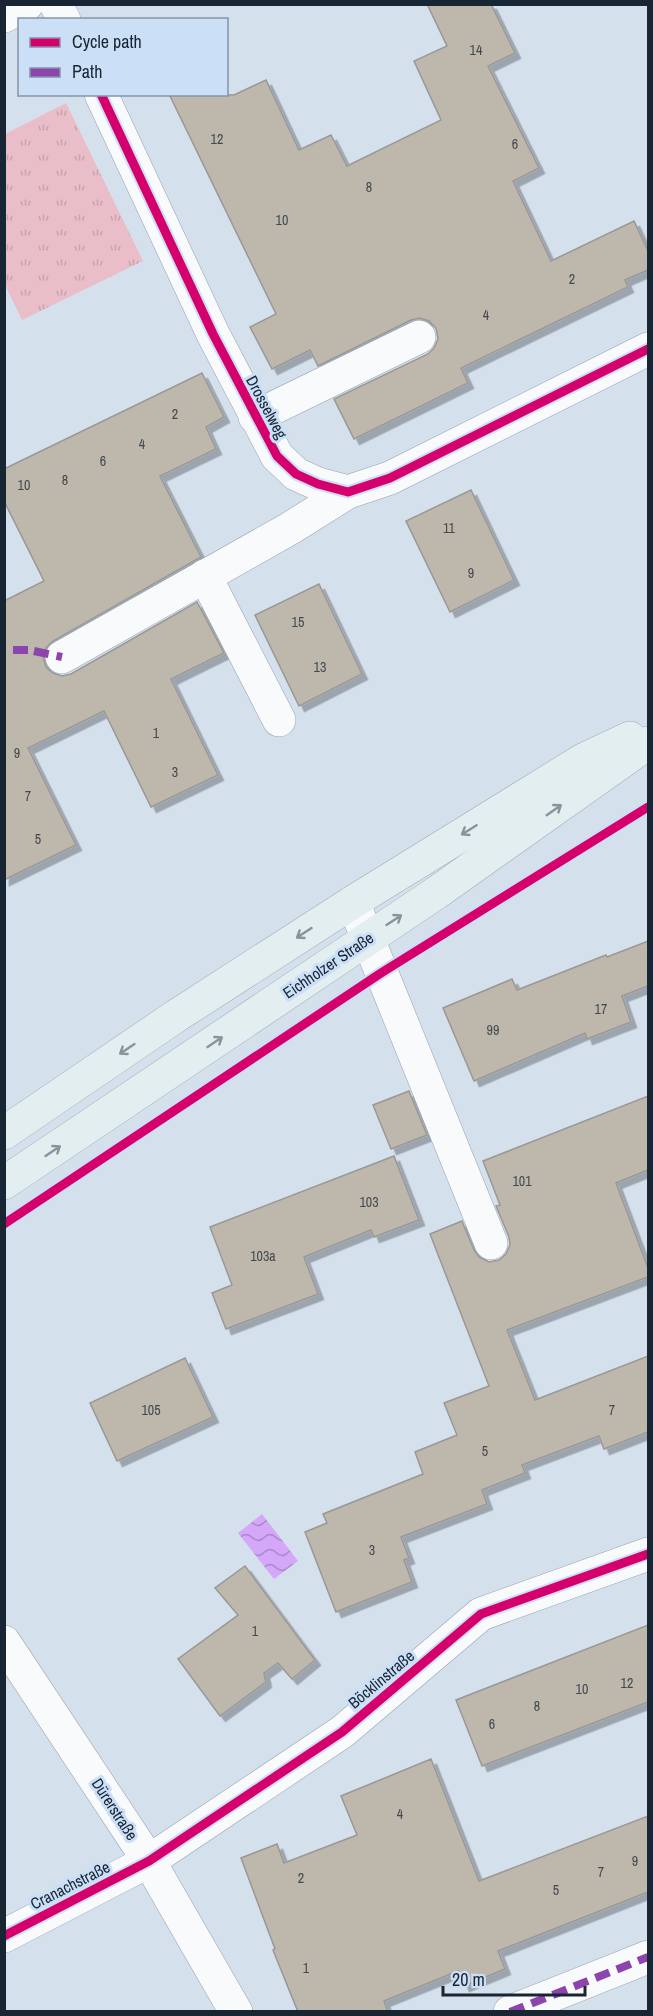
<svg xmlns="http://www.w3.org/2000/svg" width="653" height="2016" viewBox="0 0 653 2016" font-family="'Archivo Narrow',sans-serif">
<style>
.grass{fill:url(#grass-tufts)}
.water{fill:url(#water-waves)}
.building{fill:#beb7ab;stroke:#999897;stroke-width:1.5;filter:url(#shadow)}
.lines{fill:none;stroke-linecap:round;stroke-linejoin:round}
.minor-casing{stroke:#97a2af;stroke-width:34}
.major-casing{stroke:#99b0b6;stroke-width:34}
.minor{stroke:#f9fafc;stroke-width:33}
.major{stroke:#e2eef0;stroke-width:33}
.quiet{stroke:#8e44ad;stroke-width:8;stroke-dasharray:15 8;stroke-linecap:butt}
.cycleway-casing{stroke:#cbdff7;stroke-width:13}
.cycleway{stroke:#d6006c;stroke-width:9}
.oneway{stroke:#87949b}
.labels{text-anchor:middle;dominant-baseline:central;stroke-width:6;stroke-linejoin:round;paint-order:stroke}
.number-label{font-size:14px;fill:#424a51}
.street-label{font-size:16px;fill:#182533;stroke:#cbdff7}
</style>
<defs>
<pattern id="grass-tufts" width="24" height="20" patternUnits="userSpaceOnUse" patternTransform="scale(1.5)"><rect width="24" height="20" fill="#eabec9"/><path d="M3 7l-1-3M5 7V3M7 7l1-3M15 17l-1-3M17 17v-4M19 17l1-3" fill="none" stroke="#c8a3ad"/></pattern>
<pattern id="water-waves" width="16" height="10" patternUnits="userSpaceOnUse" patternTransform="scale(1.5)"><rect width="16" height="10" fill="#d4a7f8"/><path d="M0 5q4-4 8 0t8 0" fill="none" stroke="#ab88c9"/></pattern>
<filter id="shadow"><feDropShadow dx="5.5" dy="5.5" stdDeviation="0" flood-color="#0004"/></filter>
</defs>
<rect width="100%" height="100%" fill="#d5e0ed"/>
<!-- grass -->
<polygon class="grass" points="66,103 143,261 22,320 5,285 5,134"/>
<!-- water -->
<polygon class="water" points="262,1514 298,1561 274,1579 238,1533"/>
<!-- building -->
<g class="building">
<polygon points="427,4 491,4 515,53 488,66 539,168 513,181 551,261 634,221 648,251 648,270 625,280 628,287 461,368 468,383 354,439 334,399 428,354 434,348 438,339 436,328 429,321 420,318 411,320 318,366 310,350 272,369 250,327 276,314 169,94 234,95 266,80 299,150 331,135 347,166 441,120 414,61 447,46"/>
<polygon points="202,373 224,417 206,427 216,449 160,476 201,557 53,641 46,648 43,657 46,667 53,673 62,676 71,674 197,602 224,653 171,679 218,775 151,807 104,711 28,748 76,845 4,880 4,601 44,581 4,501 4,469"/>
<polygon points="471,490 514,580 450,612 406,521"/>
<polygon points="319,584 362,674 299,706 255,615"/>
<polygon points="648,941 648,986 622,996 631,1022 587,1039 585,1033 474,1081 443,1008 512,979 517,990 606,955 607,957"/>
<polygon points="409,1091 427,1135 391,1149 373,1105"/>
<polygon points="648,1096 648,1170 616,1183 648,1268 648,1277 507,1330 535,1400 648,1356 648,1432 604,1449 599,1436 522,1465 525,1473 482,1490 487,1504 401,1537 409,1558 404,1560 412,1582 336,1612 305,1532 327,1523 323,1514 423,1474 415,1452 457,1435 444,1403 489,1386 430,1234 462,1221 474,1250 479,1257 489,1262 499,1260 506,1254 510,1245 509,1237 496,1206 500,1205 483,1161"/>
<polygon points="394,1156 419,1220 374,1237 371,1230 304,1257 318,1294 226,1329 212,1293 232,1285 210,1227"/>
<polygon points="185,1358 213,1417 117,1461 90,1403"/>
<polygon points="245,1566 315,1660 292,1679 278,1663 264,1673 266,1682 220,1716 178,1659 238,1615 215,1588"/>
<polygon points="648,1625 648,1702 482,1766 456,1700"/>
<polygon points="431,1759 479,1881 648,1816 648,1892 498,1951 505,1969 464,1986 458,1971 384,2001 388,2012 298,2012 273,1950 275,1949 241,1858 277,1844 284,1863 357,1835 341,1796"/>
</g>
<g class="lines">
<!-- minor casing -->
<g class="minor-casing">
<g id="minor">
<polyline points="56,4 64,20"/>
<polyline points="4,16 27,4"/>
<polyline points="101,94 213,334 277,456 296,474 318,484 348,492 390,478 648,349"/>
<polyline points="255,417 419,337"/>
<polyline points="205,576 279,720"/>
<polyline points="62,657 289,529 348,492"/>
<polyline points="353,902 491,1243"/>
<polyline points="4,1642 149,1861 236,2012"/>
<polyline points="4,1936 149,1861 342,1732 481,1614 648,1554"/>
<polyline points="510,2012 648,1957"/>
</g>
</g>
<!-- major casing -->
<g class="major-casing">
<g id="major">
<polyline points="4,1133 176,1016 353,902 583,760 630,738"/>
<polyline points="4,1183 436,893 648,743"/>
</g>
</g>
<!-- minor -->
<use href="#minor" class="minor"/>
<!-- major -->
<use href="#major" class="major"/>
<!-- quiet -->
<g class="quiet">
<polyline points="13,650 28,650"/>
<polyline points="34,651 62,657"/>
<polyline points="510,2012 648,1957"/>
</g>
<!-- cycleway casing -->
<g class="cycleway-casing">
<g id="cycleway">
<polyline points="101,94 213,334 277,456 296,474 318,484 348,492 390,478 648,349"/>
<polyline points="4,1224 381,973 648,807"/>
<polyline points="4,1936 149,1861 342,1732 481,1614 648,1554"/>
</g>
</g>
<!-- cycleway -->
<use href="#cycleway" class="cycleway"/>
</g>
<!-- one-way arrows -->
<defs><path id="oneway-shaft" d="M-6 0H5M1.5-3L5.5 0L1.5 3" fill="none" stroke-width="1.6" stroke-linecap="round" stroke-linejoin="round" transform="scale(1.5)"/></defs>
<g class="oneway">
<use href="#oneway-shaft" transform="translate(554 810) rotate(-35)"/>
<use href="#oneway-shaft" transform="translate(469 830) rotate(148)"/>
<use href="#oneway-shaft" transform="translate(394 920) rotate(-33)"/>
<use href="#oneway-shaft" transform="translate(304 933) rotate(147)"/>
<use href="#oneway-shaft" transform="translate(215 1042) rotate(-34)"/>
<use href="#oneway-shaft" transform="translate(127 1049) rotate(146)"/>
<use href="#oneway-shaft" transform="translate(53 1151) rotate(-34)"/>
</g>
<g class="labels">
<!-- number labels -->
<g class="number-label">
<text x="476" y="50">14</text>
<text x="217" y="139">12</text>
<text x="515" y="144">6</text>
<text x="369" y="187">8</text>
<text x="282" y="220">10</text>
<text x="572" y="279">2</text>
<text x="486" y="315">4</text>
<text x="175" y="414">2</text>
<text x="142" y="444">4</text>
<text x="103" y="461">6</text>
<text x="65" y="480">8</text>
<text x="24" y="485">10</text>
<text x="449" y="528">11</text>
<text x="471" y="573">9</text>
<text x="298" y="622">15</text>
<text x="320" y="667">13</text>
<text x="156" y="733">1</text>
<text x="17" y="753">9</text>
<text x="175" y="772">3</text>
<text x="28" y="796">7</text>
<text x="38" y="839">5</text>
<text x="601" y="1009">17</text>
<text x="493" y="1030">99</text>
<text x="522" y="1181">101</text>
<text x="369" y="1202">103</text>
<text x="263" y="1256">103a</text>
<text x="151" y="1410">105</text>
<text x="612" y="1410">7</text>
<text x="485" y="1451">5</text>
<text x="372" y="1550">3</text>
<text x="255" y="1631">1</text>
<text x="627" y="1683">12</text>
<text x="582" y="1689">10</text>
<text x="537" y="1706">8</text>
<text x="492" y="1724">6</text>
<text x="400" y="1814">4</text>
<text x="635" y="1861">9</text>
<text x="601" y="1872">7</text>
<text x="301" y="1878">2</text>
<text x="556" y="1890">5</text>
<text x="306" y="1968">1</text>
</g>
<!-- street labels -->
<g class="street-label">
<text transform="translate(267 407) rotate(62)">Drosselweg</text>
<text transform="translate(328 965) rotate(-34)">Eichholzer Straße</text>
<text transform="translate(381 1679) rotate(-40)">Böcklinstraße</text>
<text transform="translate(115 1809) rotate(57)">Dürerstraße</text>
<text transform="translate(70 1885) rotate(-27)">Cranachstraße</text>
</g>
</g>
<!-- border -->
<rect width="653" height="2016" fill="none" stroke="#182533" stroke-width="12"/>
<!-- legend -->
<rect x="18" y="18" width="210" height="78" fill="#cbdff7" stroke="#8395a9" stroke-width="1.5"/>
<rect x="30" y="38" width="30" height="9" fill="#d6006c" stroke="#8395a9" stroke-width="1.5"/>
<text x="72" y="48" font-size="18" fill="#182533">Cycle path</text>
<rect x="30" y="68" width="30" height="9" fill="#8e44ad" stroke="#8395a9" stroke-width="1.5"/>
<text x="72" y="78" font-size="18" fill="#182533">Path</text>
<!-- scale -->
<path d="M443 1986v9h142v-9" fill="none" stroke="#182533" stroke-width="3"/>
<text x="452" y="1986" font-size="18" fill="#182533" stroke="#cbdff7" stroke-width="4.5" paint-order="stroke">20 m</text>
</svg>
